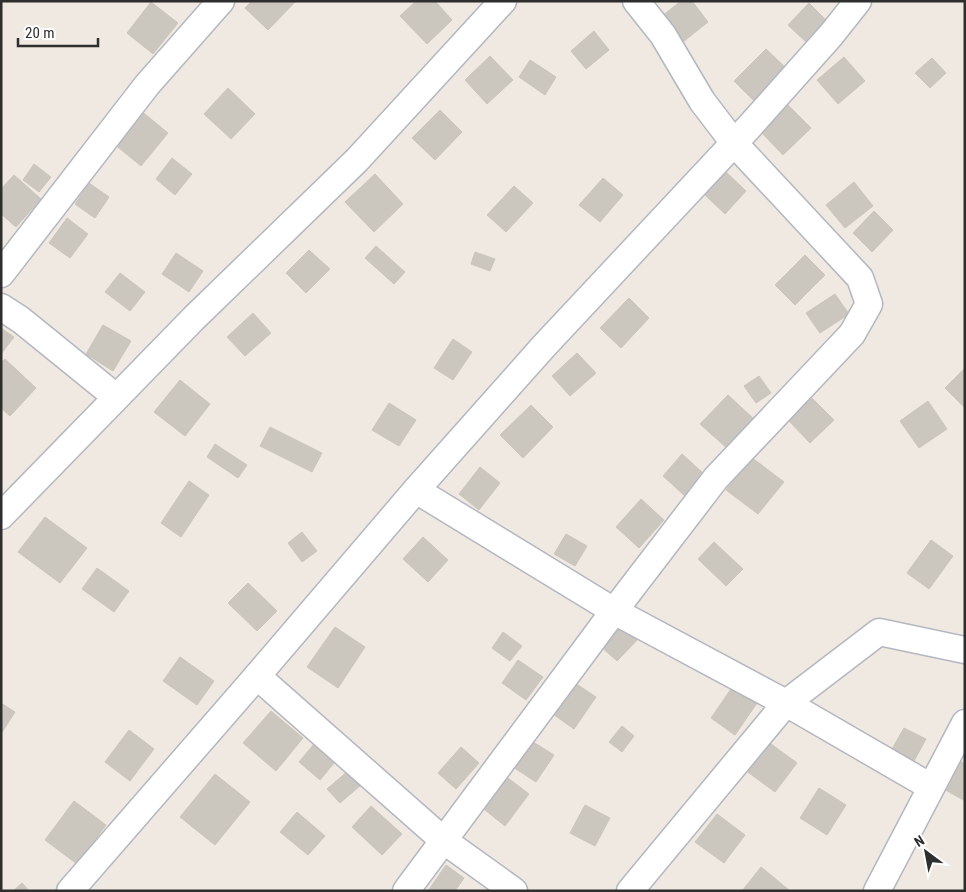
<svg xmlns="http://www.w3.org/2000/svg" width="966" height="892" viewBox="0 0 966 892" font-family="'Roboto Condensed',sans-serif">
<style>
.building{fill:#cbc7bf;stroke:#cbc5ba}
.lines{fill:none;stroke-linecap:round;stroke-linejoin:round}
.minor-casing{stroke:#b4b7c1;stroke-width:29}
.minor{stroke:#fff;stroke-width:26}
</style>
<rect width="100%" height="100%" fill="#efe9e1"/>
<!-- building -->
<g class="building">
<polygon points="252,1 296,1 268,30 245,8"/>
<polygon points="416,1 435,1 452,20 427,44 400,16"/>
<polygon points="681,1 692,1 708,22 683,42 662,16"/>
<polygon points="151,2 178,23 153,54 127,33"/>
<polygon points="809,3 828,22 807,43 788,25"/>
<polygon points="594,31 609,50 586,69 571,51"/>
<polygon points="766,49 788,70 756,103 734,81"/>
<polygon points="490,56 513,80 487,104 465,80"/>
<polygon points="844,57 865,81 838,104 817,80"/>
<polygon points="932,58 946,73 930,88 915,73"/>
<polygon points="530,60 556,77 545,95 519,77"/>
<polygon points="228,88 255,114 231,139 204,114"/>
<polygon points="787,104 811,128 783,155 760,131"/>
<polygon points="140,110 168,133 141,166 113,143"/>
<polygon points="440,110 462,132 435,160 412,138"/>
<polygon points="172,158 192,174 175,195 156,179"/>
<polygon points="34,164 51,177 39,192 23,180"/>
<polygon points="725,171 746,191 725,214 704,194"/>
<polygon points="375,174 403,204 374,232 345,202"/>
<polygon points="14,175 41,199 16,227 1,214 1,189"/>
<polygon points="603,178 623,195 600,222 579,205"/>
<polygon points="854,182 873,206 845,228 826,205"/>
<polygon points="89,183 109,197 95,218 75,204"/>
<polygon points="514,186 533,203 506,232 487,215"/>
<polygon points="874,211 893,230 872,252 853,233"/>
<polygon points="67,218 88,234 70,258 49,243"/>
<polygon points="376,246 405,272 394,284 365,258"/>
<polygon points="309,250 330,269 306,293 286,273"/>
<polygon points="475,252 495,259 490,271 471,264"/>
<polygon points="176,253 203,271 189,292 162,274"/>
<polygon points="805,255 825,275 795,305 775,285"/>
<polygon points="120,273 145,292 130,311 105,292"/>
<polygon points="835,294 849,314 820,333 806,313"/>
<polygon points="629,298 649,318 621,348 600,328"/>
<polygon points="253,313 271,333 245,356 227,337"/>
<polygon points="103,325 131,341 113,371 86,354"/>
<polygon points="1,328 14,337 1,354"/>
<polygon points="453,339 472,352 453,380 434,368"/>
<polygon points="577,353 596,373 570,396 552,376"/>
<polygon points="5,359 36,388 10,416 1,408 1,363"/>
<polygon points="965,368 965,406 964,407 945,388"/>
<polygon points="759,376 771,393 756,403 744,386"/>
<polygon points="180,380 210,404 185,436 154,412"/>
<polygon points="728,395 755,420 728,449 700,424"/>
<polygon points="811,397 834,420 810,443 788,420"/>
<polygon points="928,401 947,429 919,448 900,421"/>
<polygon points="389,403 416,420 399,446 372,430"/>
<polygon points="531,405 553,427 523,458 500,435"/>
<polygon points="270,427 322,453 312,472 260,446"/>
<polygon points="215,444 247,465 238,478 207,457"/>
<polygon points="682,454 704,474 685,496 663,476"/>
<polygon points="751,457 784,482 758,514 726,490"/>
<polygon points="480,467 500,483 479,510 459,494"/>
<polygon points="189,481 209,495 181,537 161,523"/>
<polygon points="641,499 664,520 639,548 616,527"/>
<polygon points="45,517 87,548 60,583 18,552"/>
<polygon points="302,532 317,551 302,562 288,543"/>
<polygon points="566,534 587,546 575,566 554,554"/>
<polygon points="423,537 448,560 428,582 403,559"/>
<polygon points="931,540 953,556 929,589 907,573"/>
<polygon points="714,542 743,569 726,586 698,559"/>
<polygon points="97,568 129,591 114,612 82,589"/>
<polygon points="248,583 277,611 257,631 228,603"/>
<polygon points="623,619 641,636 617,661 599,645"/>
<polygon points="335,627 365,647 338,688 307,667"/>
<polygon points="503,632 522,646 510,661 492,648"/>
<polygon points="180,657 214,681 197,705 163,681"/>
<polygon points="518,660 543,677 526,700 502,683"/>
<polygon points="572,681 596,697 574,729 550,712"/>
<polygon points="733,686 757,703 735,735 711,718"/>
<polygon points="1,703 15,712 1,734"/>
<polygon points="271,711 303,738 276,771 243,743"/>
<polygon points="622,726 634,736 622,752 609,742"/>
<polygon points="904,728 926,739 914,761 892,749"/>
<polygon points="129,730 154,749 130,781 105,762"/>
<polygon points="319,738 340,756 320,780 299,762"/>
<polygon points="530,740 554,755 536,782 513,767"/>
<polygon points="767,741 797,763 775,792 745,770"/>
<polygon points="461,747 479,763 456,789 438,773"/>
<polygon points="960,761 965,764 965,801 944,789"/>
<polygon points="348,771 361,785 340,803 327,789"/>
<polygon points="215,774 250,802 215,845 180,817"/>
<polygon points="504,775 529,794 505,826 480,806"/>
<polygon points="819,788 846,805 827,835 800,818"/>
<polygon points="74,801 106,825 77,864 45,840"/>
<polygon points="585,805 610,818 595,846 570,833"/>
<polygon points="371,806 402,834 382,855 352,827"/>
<polygon points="297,812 325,836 308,855 280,832"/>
<polygon points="717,814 745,835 724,863 695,842"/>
<polygon points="446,865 464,878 455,891 428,891"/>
<polygon points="761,867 789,890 788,891 742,891"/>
<polygon points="22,883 29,891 13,891"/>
</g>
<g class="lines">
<!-- minor casing -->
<g class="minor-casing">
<g id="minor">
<polyline points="1,274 147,85 221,1"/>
<polyline points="1,307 21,320 116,397"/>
<polyline points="416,490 614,611 786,703 931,787"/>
<polyline points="1,516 194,318 357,160 503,1"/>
<polyline points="257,676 443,840 514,891"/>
<polyline points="70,891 257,676 416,490 544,346 750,126 831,35 858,1"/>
<polyline points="406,891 614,611 716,478 852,334 869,304 860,278 734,143 702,101 663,35 636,1"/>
<polyline points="630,891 786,703 879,632 965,650"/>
<polyline points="877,891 965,723"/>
</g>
</g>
<!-- minor -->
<use href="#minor" class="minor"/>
</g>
<!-- border -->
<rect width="966" height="892" fill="none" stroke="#2e2e2e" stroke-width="5"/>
<!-- north arrow -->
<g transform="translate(926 852) rotate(328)" stroke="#ffffff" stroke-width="4" paint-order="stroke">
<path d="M0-4L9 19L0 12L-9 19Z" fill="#2e2e2e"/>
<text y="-8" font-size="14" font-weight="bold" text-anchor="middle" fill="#2e2e2e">N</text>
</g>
<!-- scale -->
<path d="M18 38v8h80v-8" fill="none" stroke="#2e2e2e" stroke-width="2.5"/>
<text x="25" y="38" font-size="15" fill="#2e2e2e" stroke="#ffffff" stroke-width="4" paint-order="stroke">20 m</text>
</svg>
